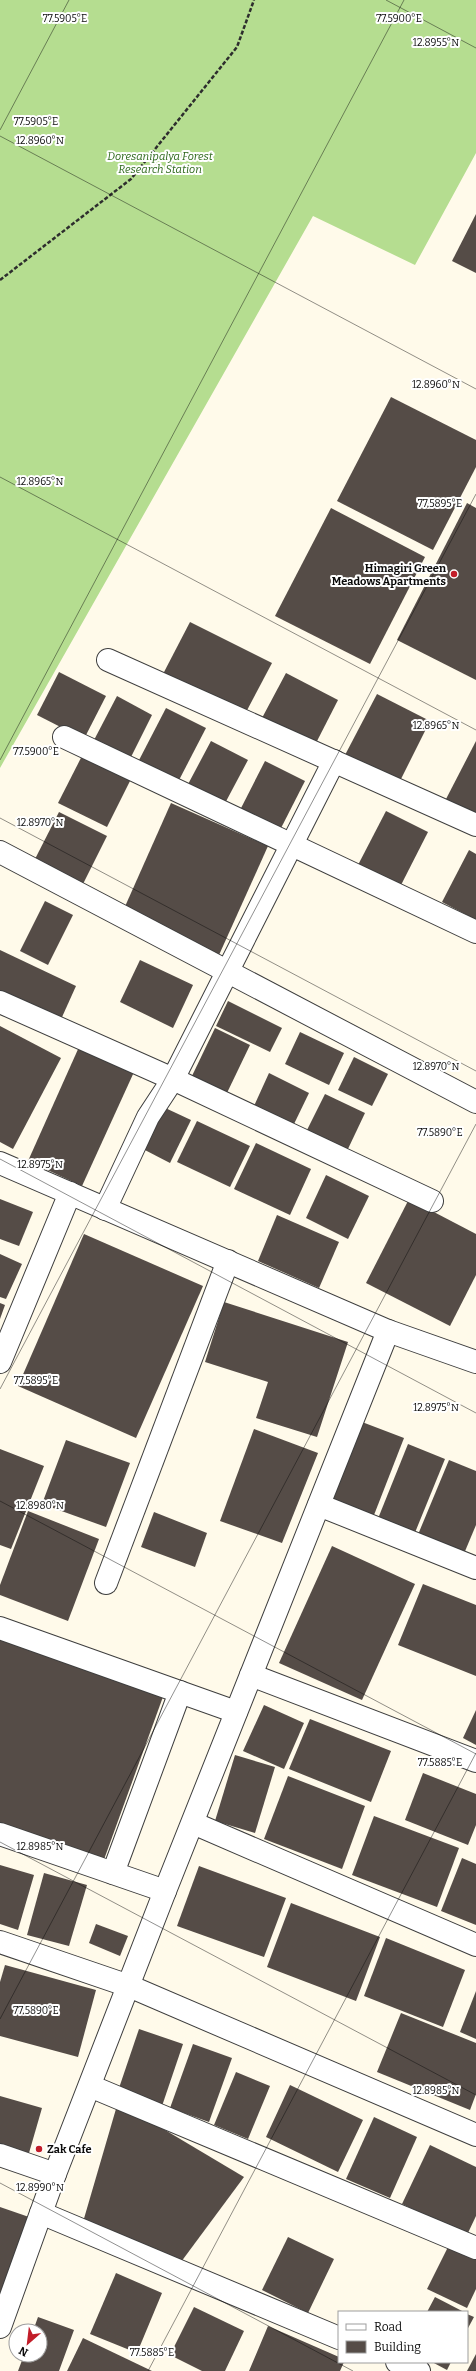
<svg xmlns="http://www.w3.org/2000/svg" width="476" height="2371" viewBox="0 0 476 2371" font-family="Bitter,serif">
<style>
.forest{fill:#b5dd90}
.building{fill:#554c47}
.lines{fill:none;stroke-linecap:round;stroke-linejoin:round}
.minor-casing{stroke:#3e3e3e;stroke-width:24}
.path{stroke:#2d2d2d;stroke-width:2.5;stroke-dasharray:4 2;stroke-linecap:butt}
.minor{stroke:#fff;stroke-width:22}
.ticks{fill:none;stroke:#0b0b0b;stroke-width:1;stroke-opacity:0.45}
.poi-dot{fill:#c21d29;stroke:#fff;stroke-width:1.5}
.labels{text-anchor:middle;dominant-baseline:central;stroke-width:4;stroke-linejoin:round;paint-order:stroke}
.park-label{font-size:11px;font-style:italic;fill:#2b6619;stroke:#fff}
.poi-label{font-size:11px;font-weight:bold;fill:#0b0b0b;stroke:#fff;text-anchor:end}
.ticks-label{font-size:10px;text-anchor:middle;fill:#0b0b0b;stroke:#fff;stroke-width:4;stroke-linejoin:round;paint-order:stroke}
</style>
<rect width="100%" height="100%" fill="#fffaea"/>
<!-- forest -->
<polygon class="forest" points="0,0 476,0 476,153 415,265 313,216 0,768"/>
<!-- building -->
<g class="building">
<polygon points="476,214 476,273 452,261"/>
<polygon points="391,397 476,440 476,467 433,550 337,501"/>
<polygon points="467,503 476,508 476,680 397,640"/>
<polygon points="331,508 425,557 370,664 275,616"/>
<polygon points="190,622 272,663 244,716 163,674"/>
<polygon points="59,672 106,696 84,739 37,715"/>
<polygon points="286,673 338,700 315,745 262,718"/>
<polygon points="377,694 430,721 399,783 345,755"/>
<polygon points="117,696 152,715 129,761 93,742"/>
<polygon points="166,708 206,728 177,784 137,764"/>
<polygon points="211,741 248,760 223,807 186,788"/>
<polygon points="476,741 476,817 445,801"/>
<polygon points="85,750 133,775 107,827 58,803"/>
<polygon points="265,761 305,781 278,834 238,814"/>
<polygon points="171,803 268,846 219,955 123,911"/>
<polygon points="386,811 428,832 400,887 358,865"/>
<polygon points="59,812 107,836 83,884 35,859"/>
<polygon points="469,850 476,854 476,920 442,902"/>
<polygon points="45,901 73,915 48,965 20,951"/>
<polygon points="0,950 76,986 58,1026 0,998"/>
<polygon points="140,960 193,985 173,1028 120,1002"/>
<polygon points="228,1001 282,1028 270,1052 216,1026"/>
<polygon points="0,1026 61,1058 13,1149 0,1142"/>
<polygon points="215,1028 250,1045 226,1095 191,1078"/>
<polygon points="300,1032 344,1053 329,1085 285,1064"/>
<polygon points="79,1047 134,1072 82,1186 28,1161"/>
<polygon points="354,1057 388,1074 372,1106 338,1090"/>
<polygon points="269,1073 309,1093 294,1124 254,1106"/>
<polygon points="325,1094 365,1113 347,1151 306,1132"/>
<polygon points="161,1106 191,1120 170,1163 141,1148"/>
<polygon points="197,1121 250,1146 230,1187 177,1162"/>
<polygon points="256,1143 311,1169 290,1215 234,1189"/>
<polygon points="326,1175 369,1196 348,1239 306,1218"/>
<polygon points="0,1199 33,1212 19,1246 0,1239"/>
<polygon points="409,1199 476,1234 476,1275 450,1326 366,1283"/>
<polygon points="277,1215 339,1242 319,1288 258,1261"/>
<polygon points="84,1234 203,1286 136,1438 18,1386"/>
<polygon points="0,1254 22,1264 6,1299 0,1297"/>
<polygon points="224,1302 348,1342 317,1437 256,1418 268,1382 205,1362"/>
<polygon points="0,1303 5,1305 0,1319"/>
<polygon points="362,1422 404,1438 374,1515 333,1500"/>
<polygon points="254,1429 318,1453 282,1543 220,1521"/>
<polygon points="66,1440 130,1463 106,1527 42,1504"/>
<polygon points="408,1444 445,1459 414,1535 377,1521"/>
<polygon points="0,1449 44,1466 11,1549 0,1545"/>
<polygon points="449,1460 476,1471 476,1525 463,1556 417,1537"/>
<polygon points="28,1511 99,1539 68,1621 0,1595 0,1585"/>
<polygon points="154,1512 207,1533 195,1567 141,1547"/>
<polygon points="332,1546 415,1584 362,1700 279,1663"/>
<polygon points="423,1584 476,1605 476,1676 398,1645"/>
<polygon points="0,1634 164,1694 102,1865 0,1828"/>
<polygon points="264,1705 304,1723 284,1769 243,1751"/>
<polygon points="476,1710 476,1745 463,1738"/>
<polygon points="310,1719 391,1751 371,1802 289,1769"/>
<polygon points="235,1755 275,1767 255,1833 215,1821"/>
<polygon points="423,1773 476,1794 476,1825 468,1845 405,1820"/>
<polygon points="288,1776 365,1806 342,1869 264,1839"/>
<polygon points="374,1816 459,1848 437,1907 352,1875"/>
<polygon points="462,1858 476,1864 476,1925 441,1911"/>
<polygon points="0,1865 34,1875 18,1930 0,1924"/>
<polygon points="199,1866 286,1898 264,1957 177,1926"/>
<polygon points="44,1873 87,1885 69,1946 27,1935"/>
<polygon points="291,1903 380,1937 356,2001 267,1967"/>
<polygon points="96,1924 128,1936 120,1956 89,1943"/>
<polygon points="386,1938 465,1970 443,2027 364,1996"/>
<polygon points="5,1965 96,1990 78,2057 0,2036 0,1982"/>
<polygon points="476,1991 476,2039 460,2032"/>
<polygon points="401,2013 476,2043 476,2094 470,2110 377,2072"/>
<polygon points="139,2029 183,2044 162,2106 118,2091"/>
<polygon points="193,2044 232,2058 209,2122 170,2108"/>
<polygon points="236,2072 270,2086 248,2139 214,2125"/>
<polygon points="290,2085 363,2120 338,2172 266,2137"/>
<polygon points="0,2096 42,2108 29,2153 0,2144"/>
<polygon points="118,2102 244,2177 181,2262 83,2222"/>
<polygon points="374,2117 417,2137 390,2198 346,2179"/>
<polygon points="430,2145 476,2167 476,2216 467,2235 402,2204"/>
<polygon points="0,2207 29,2217 0,2299"/>
<polygon points="288,2237 334,2259 308,2313 262,2290"/>
<polygon points="449,2245 476,2257 476,2289 467,2308 427,2289"/>
<polygon points="116,2273 162,2293 137,2353 90,2334"/>
<polygon points="435,2297 464,2312 427,2312"/>
<polygon points="194,2307 244,2331 225,2371 202,2371 170,2355"/>
<polygon points="467,2314 474,2317 467,2330"/>
<polygon points="38,2317 74,2330 59,2371 18,2371 24,2355 40,2355 40,2331 33,2331"/>
<polygon points="268,2326 339,2357 339,2362 344,2362 340,2371 249,2371"/>
<polygon points="83,2338 152,2371 67,2371"/>
<polygon points="476,2354 476,2371 467,2371"/>
<polygon points="432,2362 451,2362 447,2370"/>
</g>
<g class="lines">
<!-- minor casing -->
<g class="minor-casing">
<g id="minor">
<polyline points="108,660 476,825"/>
<polyline points="64,737 476,932"/>
<polyline points="0,852 476,1102"/>
<polyline points="0,1002 173,1079 432,1201"/>
<polyline points="0,1163 388,1331 476,1362"/>
<polyline points="105,1209 148,1117 173,1079 334,761"/>
<polyline points="0,1362 70,1193"/>
<polyline points="319,1505 476,1568"/>
<polyline points="106,1583 228,1261"/>
<polyline points="0,1628 236,1712"/>
<polyline points="251,1675 476,1761"/>
<polyline points="193,1823 476,1945"/>
<polyline points="0,1834 165,1891"/>
<polyline points="113,1873 180,1692"/>
<polyline points="0,1942 129,1986 476,2135"/>
<polyline points="90,2086 476,2248"/>
<polyline points="0,2155 55,2174"/>
<polyline points="41,2213 339,2338"/>
<polyline points="0,2327 55,2174 165,1891 388,1331"/>
<polyline points="397,2362 419,2371"/>
</g>
</g>
<!-- path -->
<polyline class="path" points="0,280 131,179 237,47 254,0"/>
<!-- minor -->
<use href="#minor" class="minor"/>
</g>
<!-- ticks -->
<path class="ticks" d="M386 0 476 48M0 130 69 0M0 136 476 389M0 477 476 730M0 760 404 0M0 818 476 1071M0 1159 476 1413M0 1389 476 494M0 1501 476 1754M0 1842 476 2095M0 2019 476 1124M0 2183 353 2371M148 2371 476 1753"/>
<!-- markers -->
<g class="poi-dot">
<circle cx="454" cy="574" r="4"/>
<circle cx="39" cy="2149" r="4"/>
</g>
<g class="labels">
<!-- park labels -->
<g class="park-label">
<text x="160" y="156">Doresanipalya Forest<tspan x="160" dy="13">Research Station</tspan></text>
</g>
<!-- poi labels -->
<g class="poi-label">
<text x="446" y="568">Himagiri Green<tspan x="446" dy="13">Meadows Apartments</tspan></text>
<text x="47" y="2149" text-anchor="start">Zak Cafe</text>
</g>
</g>
<g class="ticks-label">
<text x="65" y="22">77.5905°E</text>
<text x="399" y="22">77.5900°E</text>
<text x="436" y="46">12.8955°N</text>
<text x="36" y="125">77.5905°E</text>
<text x="40" y="144">12.8960°N</text>
<text x="436" y="388">12.8960°N</text>
<text x="40" y="485">12.8965°N</text>
<text x="440" y="507">77.5895°E</text>
<text x="436" y="729">12.8965°N</text>
<text x="36" y="755">77.5900°E</text>
<text x="40" y="826">12.8970°N</text>
<text x="436" y="1070">12.8970°N</text>
<text x="440" y="1136">77.5890°E</text>
<text x="40" y="1168">12.8975°N</text>
<text x="36" y="1384">77.5895°E</text>
<text x="436" y="1411">12.8975°N</text>
<text x="40" y="1509">12.8980°N</text>
<text x="440" y="1766">77.5885°E</text>
<text x="40" y="1850">12.8985°N</text>
<text x="36" y="2014">77.5890°E</text>
<text x="436" y="2094">12.8985°N</text>
<text x="40" y="2191">12.8990°N</text>
<text x="152" y="2356">77.5885°E</text>
</g>
<!-- legend -->
<rect x="338" y="2311" width="130" height="52" fill="#ffffff" stroke="#9d9d9d"/>
<rect x="346" y="2324" width="20" height="6" fill="#ffffff" stroke="#9d9d9d"/>
<text x="374" y="2331" font-size="12" fill="#0b0b0b">Road</text>
<rect x="346" y="2341" width="20" height="12" fill="#554c47" stroke="#9d9d9d"/>
<text x="374" y="2351" font-size="12" fill="#0b0b0b">Building</text>
<!-- north arrow -->
<g transform="translate(28 2343) rotate(208)"><circle r="19" fill="#ffffff" stroke="#9d9d9d"/>
<path d="M0-3L7 15L0 10L-7 15Z" fill="#c21d29"/>
<text y="-6" font-size="11" font-weight="bold" text-anchor="middle" fill="#0b0b0b">N</text>
</g>
</svg>
